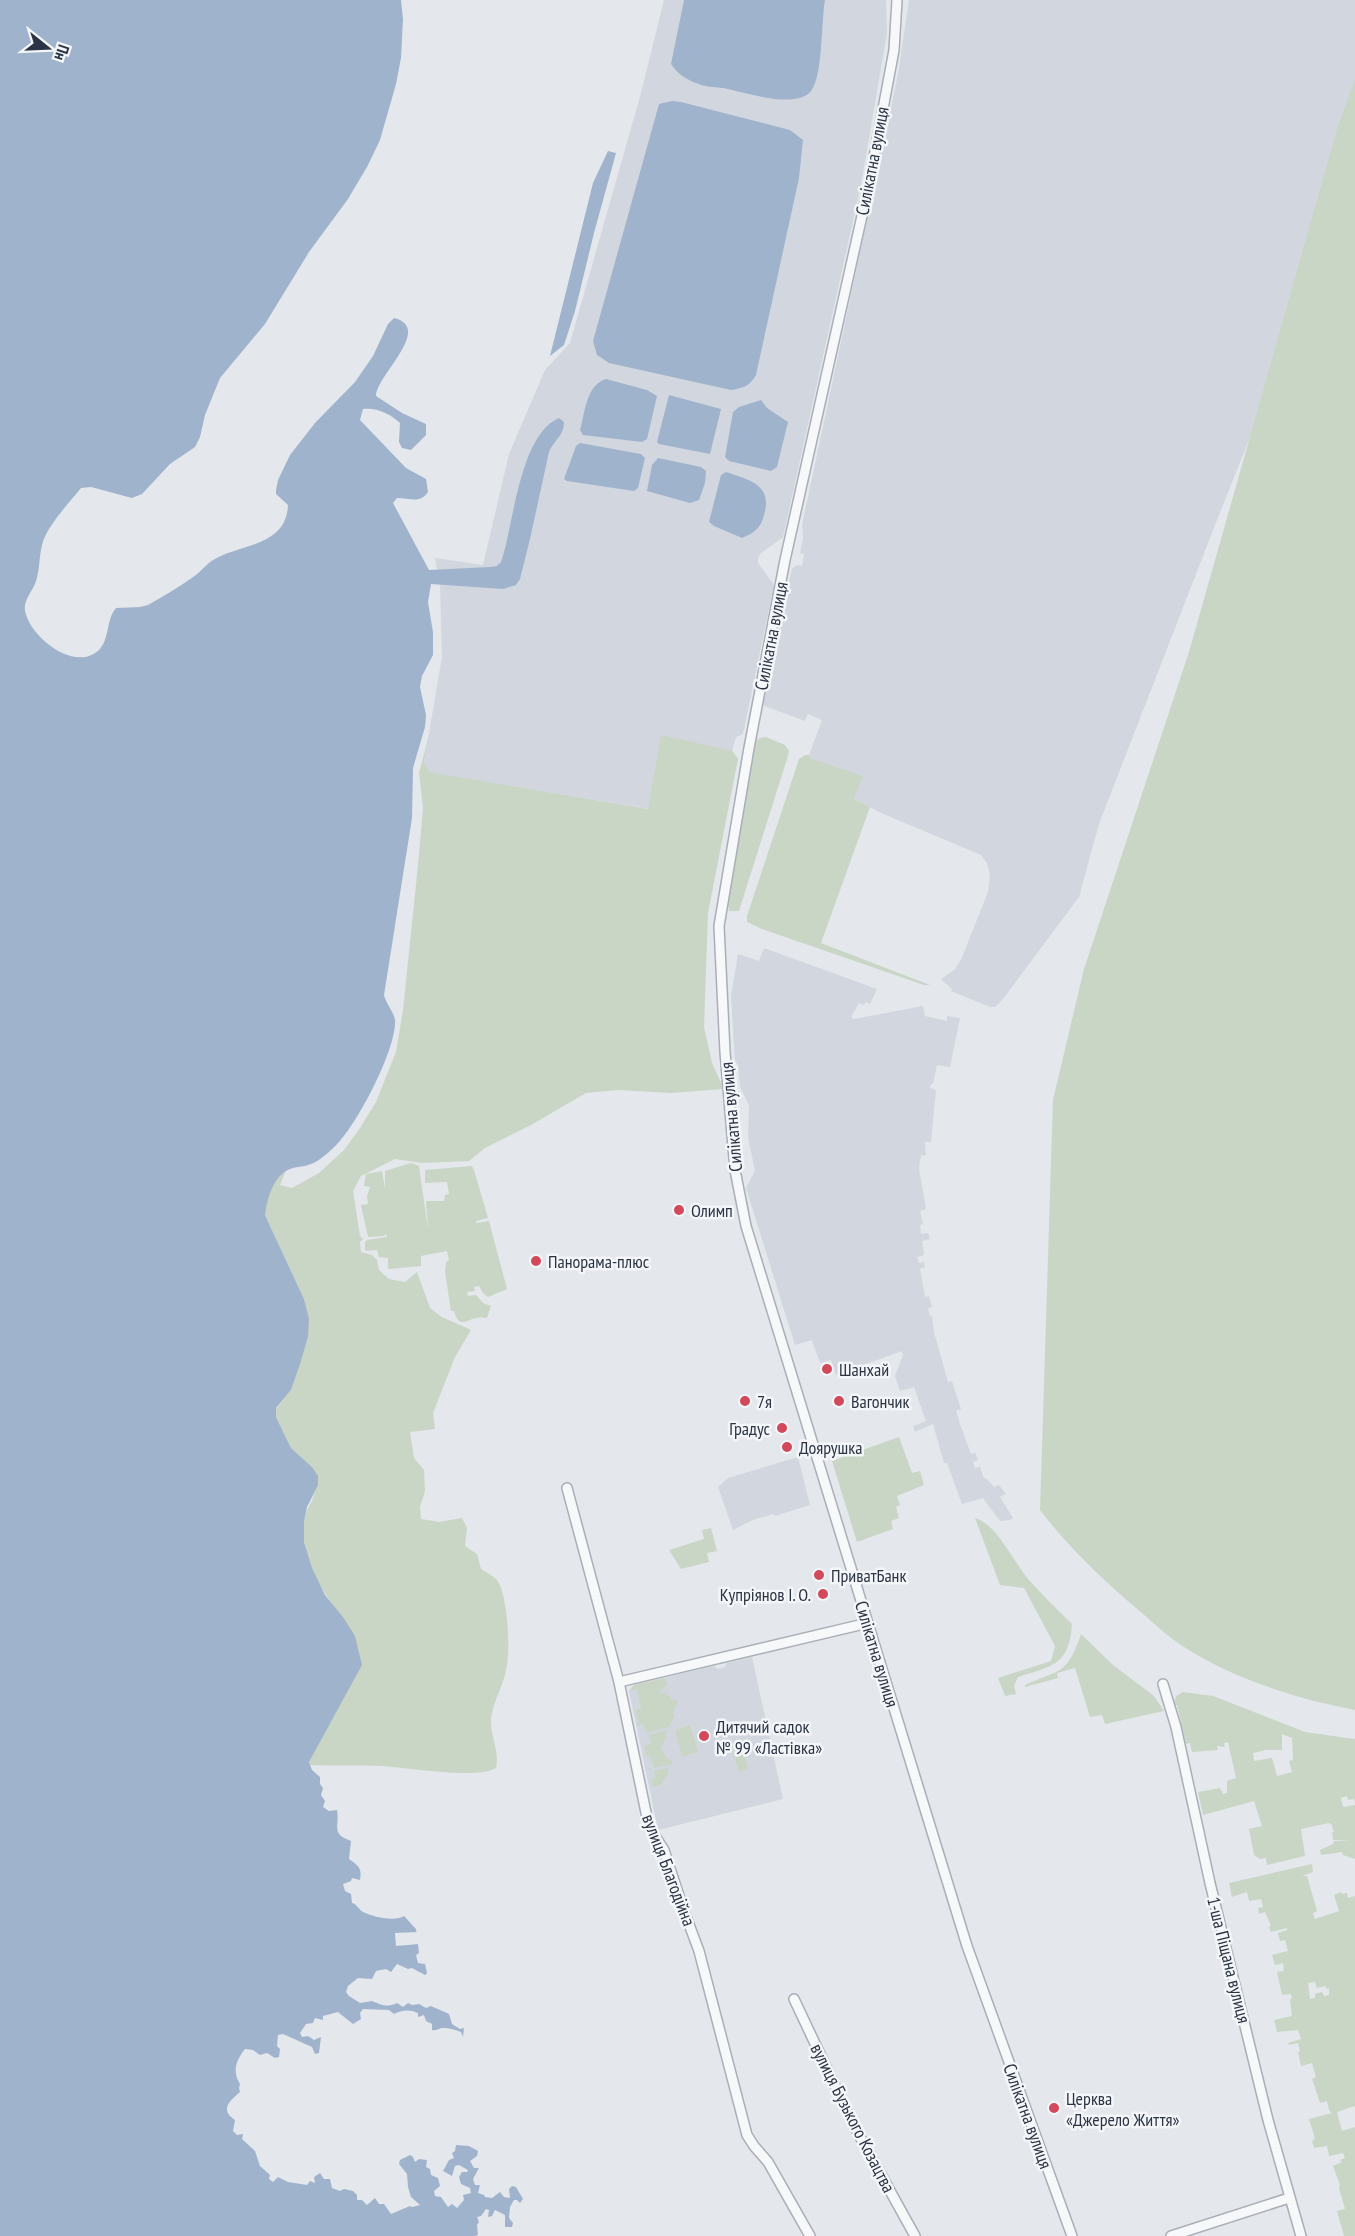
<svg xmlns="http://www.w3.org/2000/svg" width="1355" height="2236" viewBox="0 0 1355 2236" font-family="'PT Sans Narrow',sans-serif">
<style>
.built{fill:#d2d6de}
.green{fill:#c9d6c5;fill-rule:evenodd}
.water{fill:#9fb4cc}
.pier{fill:#e4e7ec}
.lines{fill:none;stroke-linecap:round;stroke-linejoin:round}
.minor-casing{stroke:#a9aeb7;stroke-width:12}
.minor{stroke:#f7f8fa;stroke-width:9}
.poi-dot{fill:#d1495b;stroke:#f4f6f9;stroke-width:2}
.labels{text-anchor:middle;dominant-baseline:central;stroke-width:5;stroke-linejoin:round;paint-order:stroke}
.street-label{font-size:18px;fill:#2b3445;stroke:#f4f6f9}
.poi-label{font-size:18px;fill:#2b3445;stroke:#f4f6f9;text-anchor:start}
</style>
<rect width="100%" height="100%" fill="#e4e7ec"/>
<!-- built -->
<g class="built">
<polygon points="664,0 886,0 887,33 861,185 783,537 760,554 758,558 758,563 774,585 743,734 736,737 732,751 738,759 649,809 430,772 424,762 442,657 440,586 435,558 483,565 509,454 545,370 570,343 641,93"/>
<polygon points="909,0 1355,0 1355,174 1217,520 1099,824 1079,897 1003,999 995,1007 990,1007 951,991 952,989 941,979 955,969 961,960 988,892 990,876 987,863 981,855 879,812 854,799 862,776 808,758 822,720 808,714 805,721 762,705 767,691 764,688 792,569 797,565 802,566 804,554 800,553 803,538 802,525 898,74"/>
<polygon points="764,948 877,989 870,1004 866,1002 864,1005 859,1003 851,1017 854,1019 923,1006 925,1016 947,1021 947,1016 960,1018 950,1067 937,1065 933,1084 931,1084 930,1088 936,1090 931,1142 925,1142 926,1155 921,1156 919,1168 926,1209 920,1211 923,1224 920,1225 921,1234 928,1233 930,1239 922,1241 924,1255 917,1257 919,1263 924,1262 925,1267 920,1269 925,1297 929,1296 932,1307 928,1308 930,1316 932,1316 934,1332 948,1382 952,1381 961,1409 956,1411 960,1424 971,1454 975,1453 978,1460 973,1462 975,1468 980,1467 984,1479 986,1478 994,1487 999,1485 1006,1494 1000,1497 1013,1518 1010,1520 1000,1521 983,1498 962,1504 947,1463 944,1463 933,1424 915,1432 913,1426 926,1421 914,1387 900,1391 895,1376 903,1355 902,1351 836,1375 831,1360 820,1363 812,1340 795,1345 746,1188 755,1171 748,1137 749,1105 740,1087 738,1065 735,1061 731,996 738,954 759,961"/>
<polygon points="798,1457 810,1505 775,1516 774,1514 755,1519 733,1530 718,1487 728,1478"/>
<polygon points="752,1657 783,1799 658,1830 629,1691 634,1685 714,1666 718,1669 725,1667 727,1663"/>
</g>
<!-- green -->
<g class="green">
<path d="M1355 79V1710C1294 1698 1233 1679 1181 1645 1167 1636 1155 1624 1142 1613 1105 1582 1070 1549 1040 1510L1053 1100 1084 969 1189 652 1338 126Z"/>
<path d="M430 732 424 762 430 772 648 809 661 735 732 751 738 759 708 913 704 1027 712 1063 724 1089 671 1093 618 1090 586 1093 531 1125 485 1148 469 1161 422 1163 395 1159 361 1176 353 1191 360 1236 363 1239 360 1242 361 1252 372 1255 377 1260 379 1270 389 1279 405 1282 417 1272 430 1308 442 1317 471 1330 455 1357 433 1413 435 1429 410 1432 414 1458 424 1470 425 1491 420 1507 421 1519 439 1522 462 1518 467 1528 465 1546 477 1554 481 1569C486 1572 493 1576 497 1580 508 1596 511 1651 506 1670 503 1687 493 1701 491 1719 490 1736 500 1751 496 1768 475 1780 407 1767 380 1766 357 1765 333 1766 310 1765L309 1759 343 1617C321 1591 299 1556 304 1520 305 1510 312 1504 314 1494 317 1487 313 1474 312 1467L291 1448 276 1417V1409L291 1390 308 1337 304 1299 281 1249 265 1215 150 1116 286 1170 280 1185 292 1188 319 1173 344 1150 360 1128 376 1102 396 1052 403 1010 418 865 423 808 419 773Z"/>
<polygon points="766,737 785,745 789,751 787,759 739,911 729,911 728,903 755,742 760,738"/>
<polygon points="805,755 809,755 809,758 863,776 854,799 870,807 821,943 930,985 924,985 762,929 747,922 747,916 799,759"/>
<path d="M411 1163 419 1166 428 1230 426 1201H444L445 1195 449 1194 447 1182 425 1183V1170L472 1166 474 1170 488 1218 476 1221V1223L489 1221 507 1289 488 1297 483 1293 479 1286 474 1287 475 1291 467 1292 468 1296 476 1295 483 1303 491 1306 487 1318C484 1318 480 1317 477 1318 467 1319 459 1330 454 1311H451L445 1272 446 1262 449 1260 447 1251 421 1256V1266L390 1269 388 1268V1258L379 1257 377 1250 365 1251V1242L367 1240 387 1237 386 1234 384 1236 368 1237 361 1205 368 1204 367 1196 370 1187 364 1186 366 1174 382 1171 385 1188V1171Z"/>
<polygon points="899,1437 912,1473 920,1471 924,1485 897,1496 900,1505 896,1507 899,1518 891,1521 893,1529 857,1542 832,1461"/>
<path d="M975 1518C997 1524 1014 1563 1029 1580 1042 1595 1057 1609 1072 1624 1069 1665 1053 1666 1018 1677L1014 1686 1016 1694 1005 1696 998 1678 1051 1661 1055 1646 1024 1588 1000 1585Z"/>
<polygon points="711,1528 717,1551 707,1553 709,1562 681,1569 669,1550 704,1539 702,1530"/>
<path d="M1081 1634 1113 1665 1154 1696 1164 1711 1105 1724 1102 1715 1090 1717 1075 1668 1057 1673 1058 1678 1025 1687V1685C1061 1669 1067 1675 1081 1634Z"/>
<polygon points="665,1678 667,1684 658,1694 663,1693 669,1687 665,1694 671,1697 670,1699 678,1701 673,1713 675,1714 669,1727 646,1733 644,1724 636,1726 639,1722 636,1712 633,1711 641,1709 637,1689 629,1691 634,1685"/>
<path d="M1183 1692 1213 1696 1305 1732 1355 1739V1803L1354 1799 1348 1800 1347 1796 1341 1798 1343 1807 1355 1805V1859L1343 1855 1342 1852 1321 1855 1320 1850 1333 1844 1334 1841 1352 1840H1333L1332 1833 1335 1831H1333L1332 1825 1329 1823 1301 1829 1305 1856 1267 1865 1266 1858 1260 1859 1254 1855 1249 1829 1262 1826 1254 1801 1203 1815 1198 1792 1220 1788 1223 1794 1227 1793V1781L1236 1778 1228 1742 1224 1743 1225 1747 1217 1746 1218 1750 1192 1752 1190 1743 1186 1744 1177 1705H1174L1176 1696ZM1282 1734 1292 1738 1293 1760 1289 1761 1292 1772 1277 1776 1272 1758 1254 1761 1253 1753 1266 1750H1282Z"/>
<polygon points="690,1725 698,1752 682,1757 675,1730"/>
<polygon points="669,1730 665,1734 666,1737 661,1749 666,1757 674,1764 654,1768 650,1755 646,1756 644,1746 651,1744 649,1735"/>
<polygon points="740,1741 748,1769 739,1772 730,1744"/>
<polygon points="668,1768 668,1773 661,1785 653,1787 651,1779 656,1778 654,1771"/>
<path d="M1312 1864 1313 1872 1302 1876H1307L1317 1911 1313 1913 1315 1919 1339 1911 1334 1895 1341 1892 1342 1894 1347 1893 1348 1898 1355 1896V2106L1337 2112 1342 2131 1355 2127V2236H1344L1337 2211 1345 2209 1339 2188 1340 2185 1333 2166 1342 2162 1340 2160 1345 2158 1343 2153 1329 2156 1327 2146 1314 2148 1312 2141 1315 2139 1309 2119 1332 2113 1329 2110 1327 2101 1320 2103 1312 2079 1316 2077 1312 2063 1301 2066 1298 2052 1300 2051 1298 2043 1289 2045 1288 2043 1301 2039 1298 2030 1277 2032 1274 2020 1292 2016 1290 1999 1292 1998 1291 1994 1282 1995 1277 1972 1284 1971 1283 1963 1275 1965 1272 1955 1288 1951 1285 1940 1280 1941 1278 1933 1287 1930V1928L1271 1932 1269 1927 1271 1926 1265 1912 1259 1914 1258 1908 1263 1907 1261 1899 1249 1901 1247 1892 1232 1897 1229 1883ZM1315 1982 1317 1988 1325 1986 1327 1989 1329 1988V1995L1324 1996 1322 1992 1315 1994V1998L1310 1999 1308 1983Z"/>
</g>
<!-- water -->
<g class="water">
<path d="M0 0H401L403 19 401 58 396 84 380 140 367 167 348 199 309 252 265 324 220 378 205 415 200 437 195 447 170 464 142 494 132 498 91 487 81 488C69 503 46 527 42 545 39 557 40 569 36 581 33 591 23 600 25 611 30 637 75 673 99 650 110 639 106 619 116 608L140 607 148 605C164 596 181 586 196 575 201 571 205 566 210 562 236 543 286 549 288 505L276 494V490L278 480 290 455 315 423 355 382 373 356 388 324 394 318C434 328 376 376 376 396L402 413 426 424V435L411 450 402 448 399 442 400 423C391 414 376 407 363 409L360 420 406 468 426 479 428 492C420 504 410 498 397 498L393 503 429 570 490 567 497 566 501 562C514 525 519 435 559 418L564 422C564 436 554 440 549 452L530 539 520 579 516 585 503 589 431 584 428 602 433 632V655L422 676 420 687 426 715 425 727 413 768 412 818 384 995C386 1004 394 1012 395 1020 397 1049 354 1132 331 1150 325 1156 316 1163 308 1165 302 1167 291 1167 286 1171 272 1180 267 1200 265 1215L304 1299 309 1319 308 1337 300 1364 291 1390 276 1408V1417L291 1448 312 1467 318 1476V1485L307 1507 304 1521V1542L312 1568 325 1595 343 1617 355 1636 362 1665 309 1762 312 1770 320 1777V1784L323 1788 321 1795 325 1801 323 1807 329 1811 337 1810C340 1826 330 1834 351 1841L349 1859C359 1866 362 1868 360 1880L352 1878 351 1881 343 1884 345 1891 351 1894 352 1903C358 1905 358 1909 363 1912 373 1917 396 1922 404 1916L416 1929 419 1953 416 1955 418 1963 425 1964 427 1973 425 1975 412 1968 408 1969 397 1964 391 1972 386 1969 376 1971 372 1979 358 1978 348 1986 346 1992 349 1996 360 2003 372 2001C382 2005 386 2008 397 2003L403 2007 408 2003 412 2005 419 2004 426 2008 431 2006 449 2014 452 2024 460 2029 464 2028 463 2037 461 2032C456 2030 449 2028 444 2028 438 2028 438 2031 432 2030V2024L426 2021 424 2015 418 2017V2013C410 2009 401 2010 394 2014L389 2010 363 2009 360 2013 361 2019 353 2024 338 2012 323 2016V2020L315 2018 313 2023 306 2024 300 2033 302 2037 308 2036 314 2040 321 2037 319 2053 315 2054 312 2047 283 2034 278 2035 277 2046 280 2049 279 2057 275 2058 267 2053 260 2055 253 2050 245 2049C236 2060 232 2072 240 2084L239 2088 240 2092C230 2101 219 2109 235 2120L233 2131 237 2135 243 2134 242 2139 255 2151 260 2166 270 2175 269 2179 273 2182 278 2177 288 2182 307 2185 310 2181 315 2183 314 2177 320 2173 324 2179H330L332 2188 340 2191 344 2189 353 2191 357 2195V2200H362L367 2205 375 2198 379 2204H384L391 2214 410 2206 412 2207 420 2205 411 2197 408 2187 407 2174 399 2164 400 2160 410 2155 413 2157 415 2162 419 2159 427 2160 426 2167 430 2169 431 2175 438 2178 440 2186 434 2191 435 2196 441 2197 448 2207 452 2204 457 2208 464 2200 463 2195 471 2193 470 2188 461 2184 459 2177 462 2172H467L468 2170 459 2165 455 2166 452 2176 443 2171 449 2160 454 2158 452 2153 455 2151 456 2145 469 2146 478 2151 477 2156 470 2161 474 2168H479L473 2179 475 2185H480L478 2193 484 2195 485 2197 492 2198 500 2192 504 2197 510 2198 509 2189 512 2186 516 2187 523 2199 520 2203 517 2200H514L510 2207 509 2218 513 2223 512 2227H505V2215L495 2210 492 2216 488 2217 489 2210 486 2209 481 2216 477 2217 479 2222 477 2225 478 2235 475 2236H0Z"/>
<path d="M684 0H825C821 22 823 76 811 91 796 110 744 92 723 88 714 87 704 87 696 83 685 79 677 73 671 64Z"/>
<path d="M672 101 681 102 790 130 803 140 799 178 756 375C750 386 743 388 731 390L609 363 597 355 593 341 659 104Z"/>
<polygon points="608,151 616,153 594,233 575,311 564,345 550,356 593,183"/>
<path d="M606 379 647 390 657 396 647 439 642 442 583 435 580 430C585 413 586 385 606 379Z"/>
<polygon points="669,395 721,409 710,454 659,444 657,442"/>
<polygon points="761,400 767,408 788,422 777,467 771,471 729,461 725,457 733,412 739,407"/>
<polygon points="580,443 641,454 645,458 638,488 634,491 567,481 564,479 576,446"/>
<polygon points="658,458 701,467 706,471 705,483 699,500 690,503 647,491 652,465"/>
<path d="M726 472C750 480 773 485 764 515 761 528 754 533 742 538L714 526 709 522 721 475Z"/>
</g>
<!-- pier -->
<polygon class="pier" points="419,1932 419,1944 396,1946 395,1933"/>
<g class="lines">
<!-- minor casing -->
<g class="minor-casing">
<g id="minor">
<polyline points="897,0 894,50 868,189 785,560 749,748 719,926 725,1052 735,1170 746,1226 967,1946 1072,2236"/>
<polyline points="567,1488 619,1682 649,1827 664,1850 684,1911 699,1951 747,2135 754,2146 768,2162 810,2236"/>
<polyline points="619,1682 868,1623"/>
<polyline points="1163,1684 1176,1727 1210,1883 1268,2120 1301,2236"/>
<polyline points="794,1999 853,2124 915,2236"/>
<polyline points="1171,2236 1289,2198"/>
</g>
</g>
<!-- minor -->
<use href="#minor" class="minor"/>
</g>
<!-- markers -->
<g class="poi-dot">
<circle cx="679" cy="1210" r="6"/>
<circle cx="536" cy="1261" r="6"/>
<circle cx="827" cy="1369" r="6"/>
<circle cx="745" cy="1401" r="6"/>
<circle cx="839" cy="1401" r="6"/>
<circle cx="782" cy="1428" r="6"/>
<circle cx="787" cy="1447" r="6"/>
<circle cx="819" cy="1575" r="6"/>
<circle cx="823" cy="1594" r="6"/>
<circle cx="704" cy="1736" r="6"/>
<circle cx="1054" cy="2108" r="6"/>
</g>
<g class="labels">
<!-- street labels -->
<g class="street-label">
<text transform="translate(872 161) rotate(-79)">Силікатна вулиця</text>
<text transform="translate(771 636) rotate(-79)">Силікатна вулиця</text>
<text transform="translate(731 1117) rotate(-95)">Силікатна вулиця</text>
<text transform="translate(877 1654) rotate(73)">Силікатна вулиця</text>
<text transform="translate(669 1870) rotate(69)">вулиця Благодійна</text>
<text transform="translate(1229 1960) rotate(76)">1-ша Піщана вулиця</text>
<text transform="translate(1028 2116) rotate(70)">Силікатна вулиця</text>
<text transform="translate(853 2118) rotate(63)">вулиця Бузького Козацтва</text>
</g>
<!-- poi labels -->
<g class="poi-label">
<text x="691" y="1210">Олимп</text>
<text x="548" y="1261">Панорама-плюс</text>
<text x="839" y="1369">Шанхай</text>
<text x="757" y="1401">7я</text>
<text x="851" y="1401">Вагончик</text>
<text x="770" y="1428" text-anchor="end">Градус</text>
<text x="799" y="1447">Доярушка</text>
<text x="831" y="1575">ПриватБанк</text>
<text x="811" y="1594" text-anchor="end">Купріянов І. О.</text>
<text x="716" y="1726">Дитячий садок<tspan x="716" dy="21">№ 99 «Ластівка»</tspan></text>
<text x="1066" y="2098">Церква<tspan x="1066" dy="21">«Джерело Життя»</tspan></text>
</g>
</g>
<!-- north arrow -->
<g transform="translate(48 48) rotate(108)" stroke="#f4f6f9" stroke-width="4.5" paint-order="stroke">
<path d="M0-4.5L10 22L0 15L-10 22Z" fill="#2b3445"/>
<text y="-9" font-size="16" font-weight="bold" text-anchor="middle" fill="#2b3445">Пн</text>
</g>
</svg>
